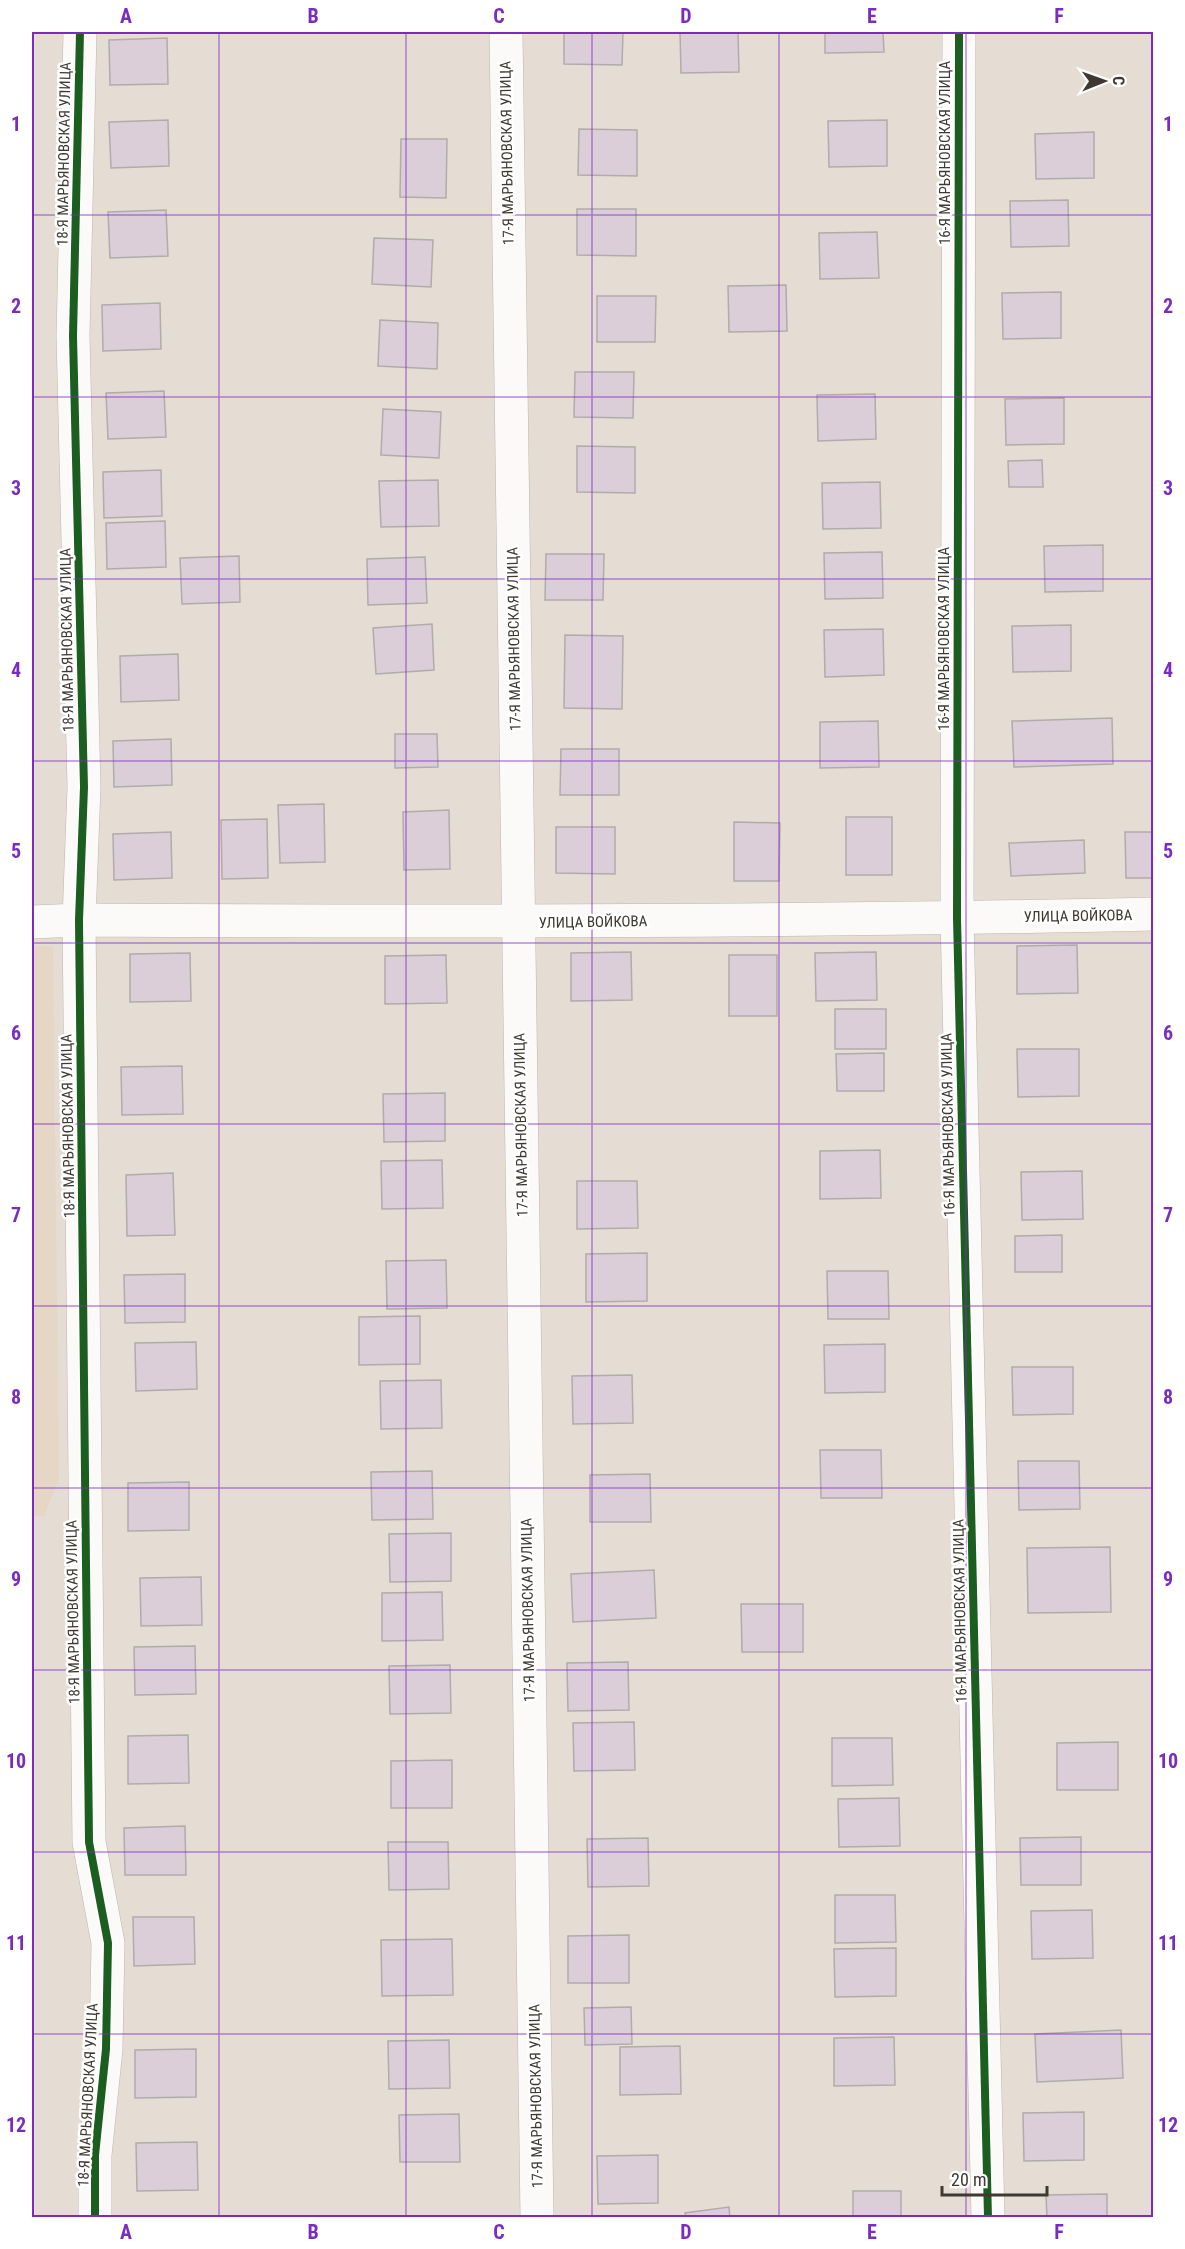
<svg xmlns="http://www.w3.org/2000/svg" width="1185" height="2249" viewBox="0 0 1185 2249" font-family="'Roboto Condensed',sans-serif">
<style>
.built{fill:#e6d6c6}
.building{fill:#dbced8;stroke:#b1abaa;stroke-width:1.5}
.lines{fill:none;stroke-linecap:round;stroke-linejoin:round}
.minor-casing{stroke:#bcb5ae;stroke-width:34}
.minor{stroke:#fbfaf9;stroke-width:33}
.cycleway-casing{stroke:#fff;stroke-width:11}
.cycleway{stroke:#1b5e20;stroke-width:8}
.grid{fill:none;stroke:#7b2cbf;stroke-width:1.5;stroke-opacity:0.55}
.labels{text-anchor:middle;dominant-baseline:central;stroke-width:5;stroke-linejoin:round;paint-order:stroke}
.street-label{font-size:15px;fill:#3f3932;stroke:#fff}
.neatline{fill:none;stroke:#7b2cbf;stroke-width:2}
.grid-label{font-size:20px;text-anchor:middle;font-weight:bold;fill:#7b2cbf}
</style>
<rect width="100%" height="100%" fill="#e5ddd4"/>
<!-- built -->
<polygon class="built" points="32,946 53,946 59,1479 44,1516 32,1516"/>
<!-- building -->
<g class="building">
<polygon points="564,32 623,32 622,65 564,64"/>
<polygon points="680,32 738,32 739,72 681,73"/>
<polygon points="825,32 883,32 884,52 825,53"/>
<polygon points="167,38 168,84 110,85 109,40"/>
<polygon points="168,120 169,166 111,168 109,122"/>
<polygon points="887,120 887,166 829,167 828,121"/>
<polygon points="579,129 637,130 637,176 578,175"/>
<polygon points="1094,132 1094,178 1036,179 1035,134"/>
<polygon points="401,139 447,139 446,198 400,197"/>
<polygon points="1068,200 1069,246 1011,247 1010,201"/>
<polygon points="577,209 636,209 636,256 577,255"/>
<polygon points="166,210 168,256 110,258 108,212"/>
<polygon points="877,232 879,278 820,279 819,233"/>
<polygon points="374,238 433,240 431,287 372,284"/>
<polygon points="786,285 787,331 729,332 728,286"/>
<polygon points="1061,292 1061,338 1003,339 1002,293"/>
<polygon points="597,296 656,296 655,342 597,342"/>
<polygon points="160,303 161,349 103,351 102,305"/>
<polygon points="380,320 438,323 437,369 378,366"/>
<polygon points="575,372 634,372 633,418 574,417"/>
<polygon points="164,391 166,437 108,439 106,393"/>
<polygon points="875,394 876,439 818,441 817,395"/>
<polygon points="1064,398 1064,444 1006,445 1005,399"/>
<polygon points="383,409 441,412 439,458 381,455"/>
<polygon points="577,446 635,447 635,493 577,492"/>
<polygon points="1042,460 1043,487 1009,487 1008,461"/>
<polygon points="161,470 162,516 104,518 103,472"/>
<polygon points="438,480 439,526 381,527 379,481"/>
<polygon points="880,482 881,528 823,529 822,483"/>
<polygon points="165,521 166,567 107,569 106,523"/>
<polygon points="1103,545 1103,591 1045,592 1044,546"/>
<polygon points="882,552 883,598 825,599 824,553"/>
<polygon points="546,554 604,554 603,600 545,600"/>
<polygon points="239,556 240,602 182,604 180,558"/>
<polygon points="425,557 427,603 368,605 367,559"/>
<polygon points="432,624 434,670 376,674 373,628"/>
<polygon points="1071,625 1071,671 1013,672 1012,626"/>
<polygon points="883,629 884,675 825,677 824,630"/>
<polygon points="565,635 623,636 622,709 564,708"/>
<polygon points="178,654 179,700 121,702 120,656"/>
<polygon points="1112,718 1113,764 1014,767 1012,721"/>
<polygon points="878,721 879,767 820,768 820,722"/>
<polygon points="395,734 437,734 438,767 395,768"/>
<polygon points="171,739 172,785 114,787 113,741"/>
<polygon points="561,749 619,749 619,795 560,795"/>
<polygon points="324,804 325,862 280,863 278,805"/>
<polygon points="449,810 450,869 404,870 403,812"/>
<rect x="846" y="817" width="46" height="58"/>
<polygon points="267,819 268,878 222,879 221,820"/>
<polygon points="734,822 780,823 779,881 734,881"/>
<polygon points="556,827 615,827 615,874 556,873"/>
<polygon points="171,832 172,878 114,880 113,834"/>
<polygon points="1125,832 1154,832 1154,878 1126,878"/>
<polygon points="1084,840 1085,873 1011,876 1009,843"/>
<polygon points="1077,945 1078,993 1017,994 1017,946"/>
<polygon points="631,952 632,1000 571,1001 571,953"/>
<polygon points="876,952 877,1000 816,1001 815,953"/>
<polygon points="190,953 191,1001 130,1002 130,954"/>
<polygon points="446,955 447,1003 385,1004 385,956"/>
<rect x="729" y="955" width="48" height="61"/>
<rect x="835" y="1009" width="51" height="40"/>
<polygon points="1017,1049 1079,1049 1079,1096 1018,1097"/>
<polygon points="884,1053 884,1091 837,1091 836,1054"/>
<polygon points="182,1066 183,1114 122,1115 121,1067"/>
<polygon points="445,1093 445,1141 384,1142 383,1094"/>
<polygon points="880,1150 881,1198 820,1199 820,1151"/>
<polygon points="442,1160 443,1208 382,1209 381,1161"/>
<polygon points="1082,1171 1083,1219 1022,1220 1021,1172"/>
<polygon points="173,1173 175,1235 127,1236 126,1175"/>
<polygon points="577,1181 637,1181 638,1228 577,1229"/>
<polygon points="1062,1235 1062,1272 1015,1272 1015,1236"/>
<polygon points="647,1253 647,1301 586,1302 586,1254"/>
<polygon points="446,1260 447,1308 387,1309 386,1261"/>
<polygon points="827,1271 888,1271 889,1319 828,1319"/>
<polygon points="185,1274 185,1322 125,1323 124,1275"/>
<polygon points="420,1316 420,1364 359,1365 359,1317"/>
<polygon points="196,1342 197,1389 136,1391 135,1343"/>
<polygon points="885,1344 885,1392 825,1393 824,1345"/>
<polygon points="1012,1367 1073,1367 1073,1414 1013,1415"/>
<polygon points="632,1375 633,1423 573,1424 572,1376"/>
<polygon points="441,1380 442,1428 381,1429 380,1381"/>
<polygon points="820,1450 881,1450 882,1498 821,1498"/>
<polygon points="1018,1461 1079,1461 1080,1509 1019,1510"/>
<polygon points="432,1471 433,1519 372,1520 371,1472"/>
<polygon points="650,1474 651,1522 590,1522 590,1475"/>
<polygon points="189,1482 189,1530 128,1531 128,1483"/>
<polygon points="451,1533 451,1581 390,1582 389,1534"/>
<polygon points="1110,1547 1111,1612 1028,1613 1027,1548"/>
<polygon points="654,1570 656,1618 573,1622 571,1574"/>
<polygon points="201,1577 202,1625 141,1626 140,1578"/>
<polygon points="442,1592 443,1640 382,1641 382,1593"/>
<polygon points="741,1604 803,1604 803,1652 742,1652"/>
<polygon points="195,1646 196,1694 135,1695 134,1647"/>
<polygon points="628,1662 629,1710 568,1711 567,1663"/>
<polygon points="450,1665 451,1713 390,1714 389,1666"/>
<polygon points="634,1722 635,1770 574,1771 573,1723"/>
<polygon points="188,1735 189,1783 128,1784 128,1736"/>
<polygon points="832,1738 892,1738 893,1785 832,1786"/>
<polygon points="1118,1742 1118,1790 1057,1790 1057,1743"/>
<polygon points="452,1760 452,1808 391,1808 391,1761"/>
<polygon points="899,1798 900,1846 839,1847 838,1799"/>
<polygon points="32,1804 33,1872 32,1872"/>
<polygon points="185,1826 186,1875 125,1875 124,1828"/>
<polygon points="1081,1837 1081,1885 1021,1885 1020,1838"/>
<polygon points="648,1838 649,1886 588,1887 587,1839"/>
<polygon points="388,1842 448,1842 449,1889 389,1890"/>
<polygon points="835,1895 895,1895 896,1942 835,1943"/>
<polygon points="1092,1910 1093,1958 1032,1959 1031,1911"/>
<polygon points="133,1917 194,1917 195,1964 134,1966"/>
<polygon points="629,1935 629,1983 568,1983 568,1936"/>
<polygon points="452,1939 453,1995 382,1996 381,1940"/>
<polygon points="896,1948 896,1996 835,1997 834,1949"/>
<polygon points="631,2007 632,2044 585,2045 584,2008"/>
<polygon points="1121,2030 1123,2078 1037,2082 1035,2034"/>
<polygon points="894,2037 895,2085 834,2086 834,2038"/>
<polygon points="449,2040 450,2088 389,2089 388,2041"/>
<polygon points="680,2046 681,2094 620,2095 620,2047"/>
<polygon points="196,2049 196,2097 135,2098 135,2050"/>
<polygon points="1084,2112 1084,2160 1024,2161 1023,2113"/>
<polygon points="459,2114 460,2162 400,2162 399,2115"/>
<polygon points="197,2142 198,2190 137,2191 136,2143"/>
<polygon points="658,2155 658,2203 598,2204 597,2156"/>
<rect x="853" y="2191" width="48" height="27"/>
<polygon points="1107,2194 1107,2218 1047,2218 1046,2195"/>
<polygon points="729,2207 730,2218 686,2218 685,2213"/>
</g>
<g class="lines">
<!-- minor casing -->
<g class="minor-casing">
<g id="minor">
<polyline points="80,32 73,336 84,787 79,920 89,1842 108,1943 106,2049 95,2155 95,2218"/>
<polyline points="506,32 537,2218"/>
<polyline points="959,32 957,918 988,2218"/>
<path d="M32 922 79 920C437 922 795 922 1154 914"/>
</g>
</g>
<!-- minor -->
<use href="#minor" class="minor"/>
<!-- cycleway casing -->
<g class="cycleway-casing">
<g id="cycleway">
<polyline points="80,32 73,336 84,787 79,920 89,1842 108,1943 106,2049 95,2155 95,2218"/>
<polyline points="959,32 957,918 988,2218"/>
</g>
</g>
<!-- cycleway -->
<use href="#cycleway" class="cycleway"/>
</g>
<!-- grid -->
<path class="grid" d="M219 32V2218M406 32V2218M592 32V2218M779 32V2218M966 32V2218M32 215H1154M32 397H1154M32 579H1154M32 761H1154M32 943H1154M32 1124H1154M32 1306H1154M32 1488H1154M32 1670H1154M32 1852H1154M32 2034H1154"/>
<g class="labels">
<!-- street labels -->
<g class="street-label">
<text transform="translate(507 153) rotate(-91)">17-Я МАРЬЯНОВСКАЯ УЛИЦА</text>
<text transform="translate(945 153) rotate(-90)">16-Я МАРЬЯНОВСКАЯ УЛИЦА</text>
<text transform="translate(64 154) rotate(-89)">18-Я МАРЬЯНОВСКАЯ УЛИЦА</text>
<text transform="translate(514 639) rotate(-91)">17-Я МАРЬЯНОВСКАЯ УЛИЦА</text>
<text transform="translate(944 639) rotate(-90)">16-Я МАРЬЯНОВСКАЯ УЛИЦА</text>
<text transform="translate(67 640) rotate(-91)">18-Я МАРЬЯНОВСКАЯ УЛИЦА</text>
<text transform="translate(1078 916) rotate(-1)">УЛИЦА ВОЙКОВА</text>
<text transform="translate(593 922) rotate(-1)">УЛИЦА ВОЙКОВА</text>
<text transform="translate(521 1125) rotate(-91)">17-Я МАРЬЯНОВСКАЯ УЛИЦА</text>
<text transform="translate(948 1125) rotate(-91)">16-Я МАРЬЯНОВСКАЯ УЛИЦА</text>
<text transform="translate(68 1126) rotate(-91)">18-Я МАРЬЯНОВСКАЯ УЛИЦА</text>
<text transform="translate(528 1610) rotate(-91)">17-Я МАРЬЯНОВСКАЯ УЛИЦА</text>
<text transform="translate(960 1611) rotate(-91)">16-Я МАРЬЯНОВСКАЯ УЛИЦА</text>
<text transform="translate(73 1612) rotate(-91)">18-Я МАРЬЯНОВСКАЯ УЛИЦА</text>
<text transform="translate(88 2095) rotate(-87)">18-Я МАРЬЯНОВСКАЯ УЛИЦА</text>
<text transform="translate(536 2096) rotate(-91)">17-Я МАРЬЯНОВСКАЯ УЛИЦА</text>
</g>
</g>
<!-- border -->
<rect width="1185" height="2249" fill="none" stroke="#ffffff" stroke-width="66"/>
<!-- north arrow -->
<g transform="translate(1104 81) rotate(89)" stroke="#ffffff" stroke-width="4.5" paint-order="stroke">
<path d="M0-4.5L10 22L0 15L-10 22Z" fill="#3f3932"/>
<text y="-9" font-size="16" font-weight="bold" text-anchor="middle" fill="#3f3932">С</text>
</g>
<!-- scale -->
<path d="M942 2186v9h105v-9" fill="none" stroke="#3f3932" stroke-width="3"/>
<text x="951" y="2186" font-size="18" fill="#3f3932" stroke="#ffffff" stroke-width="4.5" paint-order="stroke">20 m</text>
<rect x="33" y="33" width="1119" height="2183" class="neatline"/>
<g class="grid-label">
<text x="126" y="23">A</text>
<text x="313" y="23">B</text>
<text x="499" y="23">C</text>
<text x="686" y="23">D</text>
<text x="872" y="23">E</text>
<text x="1059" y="23">F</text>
<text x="16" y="131">1</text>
<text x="1168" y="131">1</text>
<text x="16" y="313">2</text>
<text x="1168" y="313">2</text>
<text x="16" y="495">3</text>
<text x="1168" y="495">3</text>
<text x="16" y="677">4</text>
<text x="1168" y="677">4</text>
<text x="16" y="858">5</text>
<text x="1168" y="858">5</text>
<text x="16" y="1040">6</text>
<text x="1168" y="1040">6</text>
<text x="16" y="1222">7</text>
<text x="1168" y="1222">7</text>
<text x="16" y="1404">8</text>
<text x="1168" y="1404">8</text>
<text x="16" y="1586">9</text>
<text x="1168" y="1586">9</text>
<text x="16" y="1768">10</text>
<text x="1168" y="1768">10</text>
<text x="16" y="1950">11</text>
<text x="1168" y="1950">11</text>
<text x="16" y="2132">12</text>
<text x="1168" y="2132">12</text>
<text x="126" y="2239">A</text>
<text x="313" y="2239">B</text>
<text x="499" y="2239">C</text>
<text x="686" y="2239">D</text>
<text x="872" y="2239">E</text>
<text x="1059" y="2239">F</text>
</g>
</svg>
